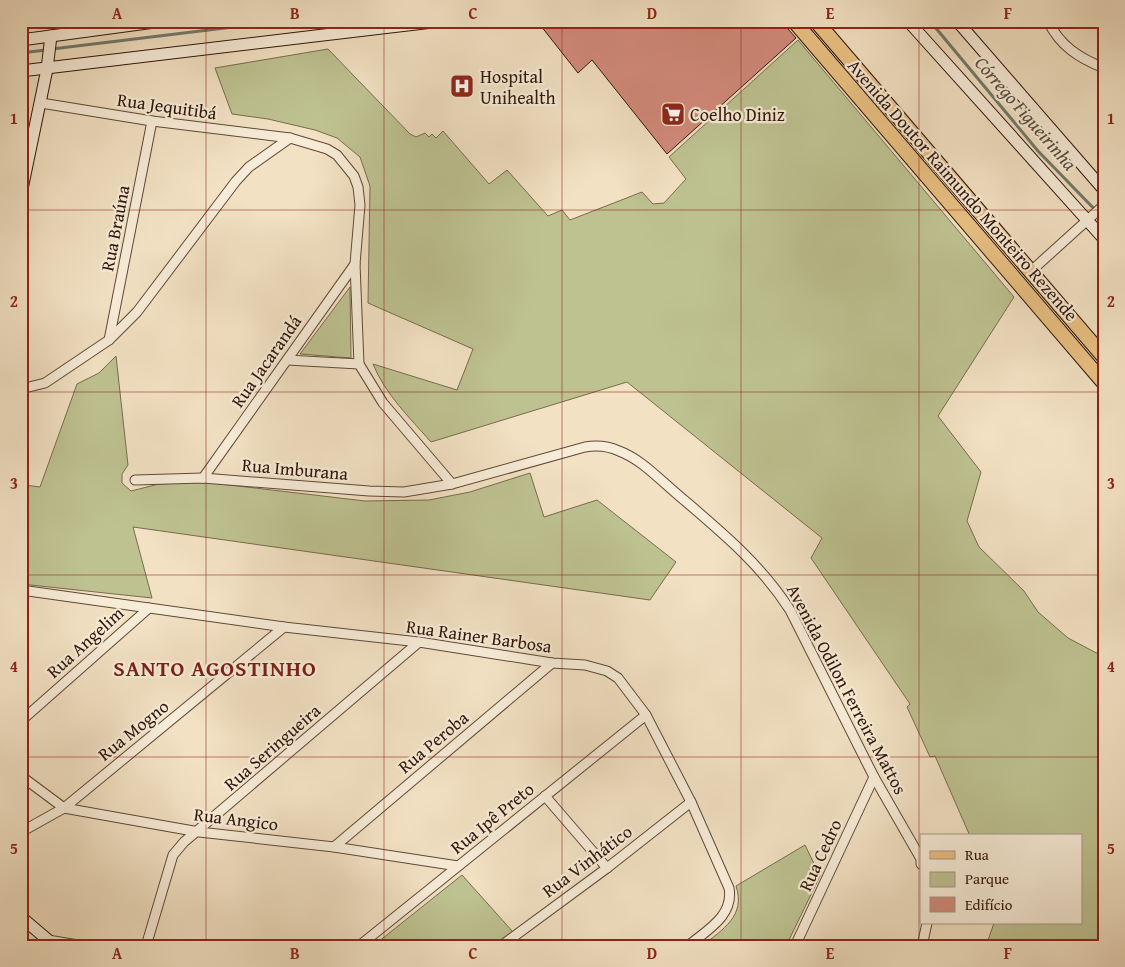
<svg xmlns="http://www.w3.org/2000/svg" width="1125" height="967" viewBox="0 0 1125 967" font-family="'Gentium Book Plus',serif">
<style>
.green{fill:#bec291;stroke:#776c4d}
.lines{fill:none;stroke-linecap:round;stroke-linejoin:round}
.stream{stroke:#717a6c;stroke-width:3}
.building{fill:#d28a7b;stroke:#301509}
.street-casing{stroke:#604838;stroke-width:11}
.secondary-casing{stroke:#301509;stroke-width:13}
.primary-casing{stroke:#301509;stroke-width:16}
.street{stroke:#f7ecd8;stroke-width:9}
.secondary{stroke:#f7ecd8;stroke-width:11}
.primary{stroke:#e9c082;stroke-width:14}
.grid{fill:none;stroke:#8f2418;stroke-width:1;stroke-opacity:0.55}
.labels{text-anchor:middle;dominant-baseline:central;stroke-width:4.5;stroke-linejoin:round;paint-order:stroke}
.poi-label{font-size:18px;fill:#301509;stroke:#f7ecd8;text-anchor:start}
.street-label{font-size:18px;fill:#301509;stroke:#f7ecd8}
.water-label{font-size:19px;font-style:italic;fill:#565043;stroke:#f7ecd8}
.district-label{font-size:22px;font-weight:bold;letter-spacing:1px;fill:#7a1f14;stroke:#f7ecd8}
.neatline{fill:none;stroke:#8f2418;stroke-width:2}
.grid-label{font-size:16px;text-anchor:middle;font-weight:bold;fill:#8f2418}
</style>
<rect width="100%" height="100%" fill="#f2e1c3"/>
<filter id="stains"><feTurbulence type="fractalNoise" baseFrequency=".004" numOctaves="4"/><feColorMatrix values="0 0 0 0 .2 0 0 0 0 .09 0 0 0 0 .02 0 0 0 .5 -.17"/></filter>
<radialGradient id="worn" r=".72"><stop offset=".6" stop-color="#630" stop-opacity="0"/><stop offset="1" stop-color="#630" stop-opacity=".3"/></radialGradient>
<!-- green -->
<g class="green">
<path d="M798 40 1014 297 938 416 981 472 967 521 979 547 1024 591 1038 612 1068 638 1104 657V946H986L994 923H1081V836H970L935 756 930 757 907 707 910 704 811 558 822 538 627 382 431 442C410 418 385 394 373 364L457 390 473 349 368 303 370 186 360 157 337 138 315 130 268 119 232 114 215 68 328 49 410 134 416 137 425 133 429 137 432 134 436 138 443 131 489 184 507 170 548 216 562 210 570 220 642 192 653 204 664 203 686 179 669 157Z"/>
<polygon points="350,287 351,358 300,354"/>
<polygon points="116,356 128,465 122,474 122,483 131,491 159,484 204,482 365,501 429,500 470,492 530,473 544,517 597,500 676,562 650,600 133,527 152,598 21,584 21,503 25,485 40,487 77,384 99,373"/>
<path d="M805 845 820 876 786 946H702C723 929 746 916 736 886Z"/>
<polygon points="462,875 513,932 495,946 373,946"/>
</g>
<g class="lines">
<!-- stream -->
<g class="stream">
<polyline points="930,21 1038,151 1104,219"/>
<polyline points="52,49 282,21"/>
<polyline points="21,53 46,50"/>
<polyline points="25,65 26,53"/>
<polyline points="21,88 24,77"/>
</g>
</g>
<!-- building -->
<polygon class="building" points="537,21 781,21 796,38 667,154 592,60 578,73"/>
<g class="lines">
<!-- street casing -->
<g class="street-casing">
<g id="street">
<path d="M1048 21C1060 46 1079 58 1104 68"/>
<path d="M41 103 152 121 290 138 327 149 337 155 354 176 358 187 360 205 355 264 359 364 383 403 452 484 585 447C597 445 608 446 619 451 641 459 659 479 677 494 719 530 760 563 790 610L874 777 921 859V864"/>
<polyline points="1030,272 1104,205"/>
<polyline points="109,340 152,121"/>
<polyline points="287,360 359,364"/>
<polyline points="21,389 45,383 109,340 137,312 236,181 249,167 290,138"/>
<polyline points="203,478 355,264"/>
<polyline points="135,480 203,478 369,491 404,492 452,484"/>
<path d="M21 590 284 627 419 642 552 663 585 665 607 671 618 678 646 715 691 802 729 888C734 916 707 930 688 946"/>
<polyline points="21,721 149,608"/>
<polyline points="21,776 64,808 199,832 334,847 458,866"/>
<polyline points="545,796 607,868"/>
<polyline points="21,832 64,808 284,627"/>
<polyline points="334,847 552,663"/>
<polyline points="47,946 48,940 84,946"/>
<polyline points="146,946 173,855 184,842 419,642"/>
<polyline points="359,946 646,715"/>
<polyline points="501,946 607,868 691,802"/>
<polyline points="795,946 874,777"/>
<polyline points="922,946 927,923"/>
</g>
</g>
<!-- secondary casing -->
<g class="secondary-casing">
<g id="secondary">
<polyline points="908,21 1104,239"/>
<polyline points="957,21 1104,190"/>
<polyline points="21,40 162,21"/>
<polyline points="21,71 441,21"/>
<polyline points="21,194 47,69 51,36"/>
<polyline points="21,917 48,940"/>
</g>
</g>
<!-- primary casing -->
<g class="primary-casing">
<g id="primary">
<polyline points="794,21 1104,383"/>
<polyline points="816,21 1104,357"/>
</g>
</g>
<!-- street -->
<use href="#street" class="street"/>
<!-- secondary -->
<use href="#secondary" class="secondary"/>
<!-- primary -->
<use href="#primary" class="primary"/>
</g>
<!-- grid -->
<path class="grid" d="M206 21V946M384 21V946M562 21V946M741 21V946M919 21V946M21 210H1104M21 392H1104M21 575H1104M21 757H1104"/>
<!-- icons -->
<defs>
<g id="hospital-square" transform="scale(1.25)"><rect x="-9" y="-9" width="18" height="18" rx="4" fill="#8f2418" stroke="#f7ecd8"/><path d="M-5-5h3v3.5h4V-5h3V5h-3V1.5h-4V5h-3Z" fill="#fff"/></g>
<g id="supermarket-square" transform="scale(1.25)"><rect x="-9" y="-9" width="18" height="18" rx="4" fill="#8f2418" stroke="#f7ecd8"/><path d="M-6-5.5h2.5l.6 2H6L4.5 2H-2.5L-4.4-4H-6ZM-1.5 3.2a1.3 1.3 0 1 0 .1 0ZM3 3.2a1.3 1.3 0 1 0 .1 0Z" fill="#fff"/></g>
</defs>
<g fill-rule="evenodd">
<use href="#hospital-square" x="462" y="86"/>
<use href="#supermarket-square" x="673" y="114"/>
</g>
<g class="labels">
<!-- poi labels -->
<g class="poi-label">
<text x="480" y="76">Hospital<tspan x="480" dy="21">Unihealth</tspan></text>
<text x="690" y="114">Coelho Diniz</text>
</g>
<!-- street labels -->
<g class="street-label">
<text transform="translate(167 106) rotate(8)">Rua Jequitibá</text>
<text transform="translate(963 190) rotate(49)">Avenida Doutor Raimundo Monteiro Rezende</text>
<text transform="translate(115 228) rotate(-79)">Rua Braúna</text>
<text transform="translate(266 361) rotate(-55)">Rua Jacarandá</text>
<text transform="translate(295 469) rotate(5)">Rua Imburana</text>
<text transform="translate(479 636) rotate(8)">Rua Rainer Barbosa</text>
<text transform="translate(85 642) rotate(-42)">Rua Angelim</text>
<text transform="translate(847 689) rotate(62)">Avenida Odilon Ferreira Mattos</text>
<text transform="translate(133 730) rotate(-39)">Rua Mogno</text>
<text transform="translate(433 742) rotate(-40)">Rua Peroba</text>
<text transform="translate(272 747) rotate(-41)">Rua Seringueira</text>
<text transform="translate(492 818) rotate(-39)">Rua Ipê Preto</text>
<text transform="translate(236 819) rotate(7)">Rua Angico</text>
<text transform="translate(820 855) rotate(-65)">Rua Cedro</text>
<text transform="translate(587 861) rotate(-37)">Rua Vinhático</text>
</g>
<!-- water labels -->
<g class="water-label">
<text transform="translate(1026 113) rotate(49)">Córrego Figueirinha</text>
</g>
<!-- district labels -->
<g class="district-label">
<text x="215" y="668">SANTO AGOSTINHO</text>
</g>
</g>
<!-- margin -->
<rect width="1125" height="967" fill="none" stroke="#f2e1c3" stroke-width="55"/>
<!-- legend -->
<rect x="920" y="834" width="162" height="90" fill="#f7ecd8" stroke="#a79685"/>
<rect x="930" y="851" width="25" height="8" fill="#e9c082" stroke="#a79685"/>
<text x="965" y="860" font-size="15" fill="#301509">Rua</text>
<rect x="930" y="872" width="25" height="15" fill="#bec291" stroke="#a79685"/>
<text x="965" y="884" font-size="15" fill="#301509">Parque</text>
<rect x="930" y="897" width="25" height="15" fill="#d28a7b" stroke="#a79685"/>
<text x="965" y="910" font-size="15" fill="#301509">Edifício</text>
<rect x="28" y="28" width="1070" height="912" class="neatline"/>
<g class="grid-label">
<text x="117" y="19">A</text>
<text x="295" y="19">B</text>
<text x="473" y="19">C</text>
<text x="652" y="19">D</text>
<text x="830" y="19">E</text>
<text x="1008" y="19">F</text>
<text x="14" y="124">1</text>
<text x="1111" y="124">1</text>
<text x="14" y="307">2</text>
<text x="1111" y="307">2</text>
<text x="14" y="489">3</text>
<text x="1111" y="489">3</text>
<text x="14" y="672">4</text>
<text x="1111" y="672">4</text>
<text x="14" y="854">5</text>
<text x="1111" y="854">5</text>
<text x="117" y="959">A</text>
<text x="295" y="959">B</text>
<text x="473" y="959">C</text>
<text x="652" y="959">D</text>
<text x="830" y="959">E</text>
<text x="1008" y="959">F</text>
</g>
<rect width="100%" height="100%" filter="url(#stains)"/>
<rect width="100%" height="100%" fill="url(#worn)"/>
</svg>
